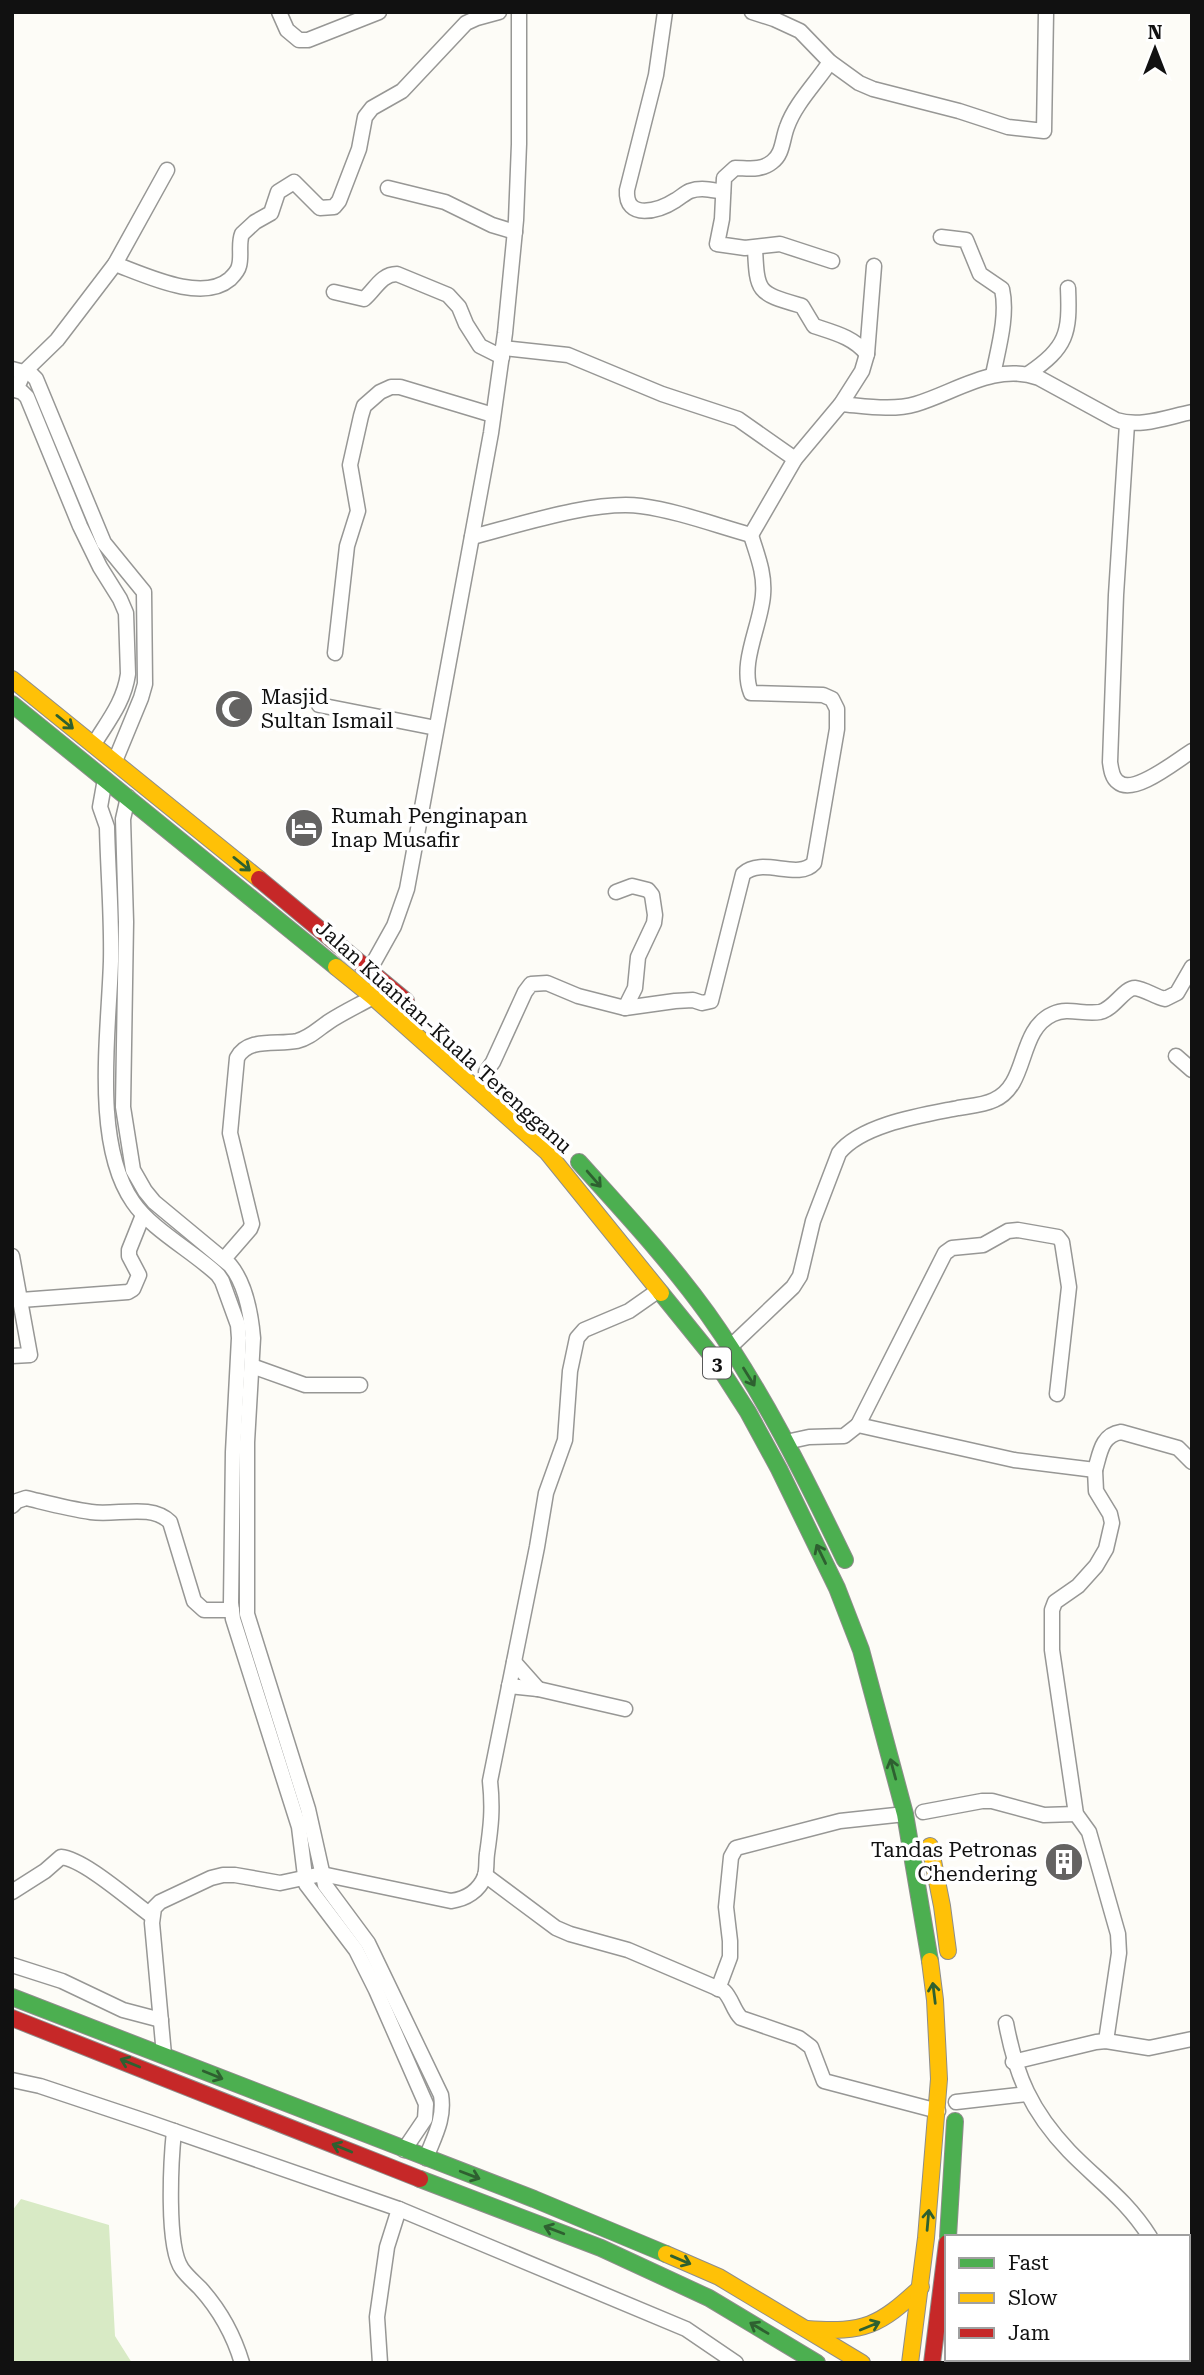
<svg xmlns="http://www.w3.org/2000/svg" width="1204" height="2375" viewBox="0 0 1204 2375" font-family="'Roboto Serif',serif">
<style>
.forest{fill:#d8eac5}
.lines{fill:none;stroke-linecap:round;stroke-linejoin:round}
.street-casing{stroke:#979795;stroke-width:17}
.fast-casing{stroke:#8e8d8b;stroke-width:18}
.slow-casing{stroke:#8e8d8b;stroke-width:18}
.jam-casing{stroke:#8e8d8b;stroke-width:18}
.street{stroke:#fffffe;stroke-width:14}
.fast{stroke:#4caf50;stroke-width:16}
.slow{stroke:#ffc107;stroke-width:16}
.jam{stroke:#c62828;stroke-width:16}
.oneway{stroke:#2e6030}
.labels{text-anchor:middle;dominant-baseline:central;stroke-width:7;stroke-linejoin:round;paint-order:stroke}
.shield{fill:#fff;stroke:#585858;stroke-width:2}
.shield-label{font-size:19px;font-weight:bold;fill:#111}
.poi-label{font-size:21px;fill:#111;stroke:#fff;text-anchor:start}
.street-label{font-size:21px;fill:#111;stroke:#fff}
</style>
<rect width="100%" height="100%" fill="#fdfcf7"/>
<!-- forest -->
<polygon class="forest" points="21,2199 109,2225 115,2336 132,2363 12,2363 12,2211"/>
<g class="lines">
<!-- street casing -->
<g class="street-casing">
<g id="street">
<polyline points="279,12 287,30 299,40 308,40 379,12"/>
<path d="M665 12 656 75 627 190C625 221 659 211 676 200 681 197 685 193 690 191 701 187 713 190 723 192"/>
<polyline points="752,12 774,19 800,31 830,62 859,83 873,89 959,111 1008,127 1044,131 1046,13"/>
<path d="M830 62C816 83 795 104 787 127 782 140 783 154 772 162 761 171 748 168 735 168L724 178 722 219 717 244 745 248 780 244 832 261"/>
<polyline points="388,188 445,202 492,225 515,232"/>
<path d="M941 237 966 240 980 274 1002 289C1008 316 998 349 993 375"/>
<path d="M755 248C757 294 758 293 802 306L814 326C835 333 853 337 867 354"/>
<path d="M115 264C145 275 202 303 230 279 233 276 238 271 239 266 242 256 238 244 242 234L255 222 271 213 278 192 294 182 320 208 334 207 339 201 359 149 365 117 372 108 402 91 466 23 477 18 499 12"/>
<path d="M334 292 364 299C375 290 381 274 397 274L448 295 459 307 466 324 480 346 502 357"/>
<polyline points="503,348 568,355 662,394 738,419 795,459"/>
<polyline points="12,369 31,374 36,379 104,543 144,592 145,684 141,698 115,761"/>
<path d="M1028 374C1067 347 1070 334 1068 288"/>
<path d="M12 389 22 392 27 397 80 526 100 567 120 599 126 613 128 674C124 702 108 721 94 744"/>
<polyline points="16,390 24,372 57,340 115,264 167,170"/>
<path d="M841 404C865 406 892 411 916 404 956 392 996 362 1039 378L1116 420C1141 428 1167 417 1192 412"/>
<path d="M1127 424 1116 595 1110 762C1111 769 1112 778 1118 782 1134 796 1177 760 1192 751"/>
<path d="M472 537C519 525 594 500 641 506 678 511 715 525 751 535L795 459 841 404 862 371 867 354 874 266"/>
<polyline points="335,653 347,546 358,511 350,465 361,416 364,406 380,392 391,387 400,387 493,415"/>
<polyline points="319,705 436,728"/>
<path d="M105 779 100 807 107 827C108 872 112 917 111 961 109 1031 92 1143 133 1202 151 1229 194 1252 218 1275L222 1281 238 1325 239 1338 233 1452 231 1603 233 1619 299 1827 306 1884 356 1950 376 1990 426 2104 425 2119 404 2150"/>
<path d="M128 797 123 819 126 922 123 1107 133 1170 145 1191 154 1202 230 1265C245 1283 251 1315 253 1338L247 1442V1614L308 1809 325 1885 368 1943 441 2095C445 2119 434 2137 426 2158"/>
<polyline points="616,892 632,886 648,890 652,895 655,915 654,923 638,957 635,988 625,1008"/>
<polyline points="370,969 394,926 407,889 491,433 505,333 516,220 519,144 519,12"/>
<polyline points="1176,1056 1192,1070"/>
<path d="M486 1072 493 1062 525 992 531 984 547 983 578 996 625 1008 675 1001 693 1000 702 1003 711 1001 743 874C762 856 798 881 814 863L837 729V709L832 699 823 695 751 693C739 663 761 625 763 595 765 573 757 555 751 535"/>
<polyline points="12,1256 30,1355 12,1356"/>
<path d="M224 1259 250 1229 252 1224 230 1133 237 1058C248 1037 277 1045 297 1041 310 1038 319 1028 330 1021 344 1012 359 1005 373 997"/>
<polyline points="21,1300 128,1292 133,1289 139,1275 129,1256 129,1250 143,1215"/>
<path d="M730 1347 793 1287 800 1276 813 1221 839 1153C862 1124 923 1115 958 1108 970 1106 984 1105 994 1100 1029 1085 1017 1030 1053 1014 1068 1007 1084 1015 1100 1012 1114 1009 1124 988 1135 988 1145 989 1155 997 1165 999L1177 993 1192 967"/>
<polyline points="252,1366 305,1385 360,1385"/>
<polyline points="858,1425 945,1253 952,1248 983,1245 1008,1231 1018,1230 1058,1237 1062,1242 1069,1287 1057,1394"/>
<path d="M786 1442 809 1437 844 1436 858 1425 1014 1460 1095 1470C1100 1454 1101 1435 1121 1432L1178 1448 1192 1462"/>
<polyline points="1095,1470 1096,1491 1110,1514 1112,1523 1106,1549 1096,1566 1078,1586 1055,1602 1052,1610 1052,1650 1076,1814 1089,1832 1118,1934 1119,1953 1106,2041"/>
<path d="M12 1506 17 1501 26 1498C47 1503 69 1509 91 1512 116 1516 151 1503 170 1522L194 1601 204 1610H232"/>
<polyline points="514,1662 538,1689"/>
<polyline points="509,1686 538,1689 625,1709"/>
<polyline points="923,1812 982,1801 992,1801 1044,1815 1076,1814"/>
<path d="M485 1875 556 1928 570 1934 628 1950 724 1991C732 1999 733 2010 741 2018L799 2038 811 2047 824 2081 938 2111"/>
<path d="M12 1892 45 1871 61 1857C84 1859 131 1901 152 1916"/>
<polyline points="12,1965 62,1981 123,2010 161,2020"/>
<polyline points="718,1989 730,1957 730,1941 726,1907 731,1857 736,1848 840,1821 905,1814"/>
<path d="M1006 2023C1016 2076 1031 2111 1069 2151 1098 2181 1126 2199 1150 2237"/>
<path d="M164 2055 152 1923 154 1908 160 1902 211 1878 223 1875H235L280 1883 322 1874 451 1901C466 1899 479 1891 485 1876 487 1869 486 1860 487 1854 491 1826 493 1809 490 1781L537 1547 546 1493 565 1440 570 1371 577 1338 584 1330 629 1311 659 1290"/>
<polyline points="1013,2062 1096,2042 1106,2041 1149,2048 1192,2039"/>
<polyline points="12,2080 40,2086 148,2122 399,2209 686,2329 736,2363"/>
<polyline points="956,2102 1027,2094"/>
<path d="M174 2131C171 2160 166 2247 182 2269 187 2276 194 2282 200 2288 219 2309 234 2336 242 2363"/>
<polyline points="1188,2308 1192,2317"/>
<polyline points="380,2363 377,2317 387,2247 399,2209"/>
</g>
</g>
<!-- fast casing -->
<g class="fast-casing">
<g id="fast">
<polyline points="12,704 336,967"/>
<path d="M579 1162C623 1211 668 1259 707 1313 762 1390 804 1475 845 1560"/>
<polyline points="661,1293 712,1356 748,1412 779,1469 837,1588 861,1650 905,1814 930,1961"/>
<polyline points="12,1997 534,2199 666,2254"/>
<polyline points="420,2179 601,2248 709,2298 817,2363"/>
<polyline points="948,2237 955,2121"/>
</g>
</g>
<!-- slow casing -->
<g class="slow-casing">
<g id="slow">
<polyline points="12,679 259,879"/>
<polyline points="336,967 373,997 547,1152 661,1293"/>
<polyline points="930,1846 942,1906 948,1951"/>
<polyline points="666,2254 719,2277 862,2363"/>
<path d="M807 2329C865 2333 879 2326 921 2287"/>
<polyline points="910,2363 926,2238 939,2079 935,2000 930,1961"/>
</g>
</g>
<!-- jam casing -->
<g class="jam-casing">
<g id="jam">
<polyline points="259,879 406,1001"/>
<polyline points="12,2018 420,2179"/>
<polyline points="932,2363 947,2243"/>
</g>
</g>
<!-- street -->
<use href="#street" class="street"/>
<!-- fast -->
<use href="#fast" class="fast"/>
<!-- slow -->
<use href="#slow" class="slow"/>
<!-- jam -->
<use href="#jam" class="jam"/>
</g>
<!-- one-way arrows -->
<defs><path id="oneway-shaft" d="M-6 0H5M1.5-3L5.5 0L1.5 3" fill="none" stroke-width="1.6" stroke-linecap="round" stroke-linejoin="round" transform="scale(1.75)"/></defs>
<g class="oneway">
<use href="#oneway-shaft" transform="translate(65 722) rotate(39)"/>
<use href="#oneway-shaft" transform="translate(242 864) rotate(39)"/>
<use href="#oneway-shaft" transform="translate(594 1179) rotate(49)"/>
<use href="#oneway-shaft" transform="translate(749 1377) rotate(58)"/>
<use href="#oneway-shaft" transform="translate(821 1554) rotate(-116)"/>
<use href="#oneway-shaft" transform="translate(893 1769) rotate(-105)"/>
<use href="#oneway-shaft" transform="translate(934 1993) rotate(-97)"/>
<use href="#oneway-shaft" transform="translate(130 2063) rotate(-158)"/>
<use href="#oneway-shaft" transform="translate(213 2075) rotate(22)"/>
<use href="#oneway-shaft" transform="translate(342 2148) rotate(-158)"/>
<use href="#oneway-shaft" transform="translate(470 2175) rotate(21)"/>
<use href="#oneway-shaft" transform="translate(928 2220) rotate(-85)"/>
<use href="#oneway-shaft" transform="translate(554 2230) rotate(-159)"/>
<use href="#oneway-shaft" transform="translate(681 2260) rotate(23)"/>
<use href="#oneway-shaft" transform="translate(870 2326) rotate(-22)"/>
<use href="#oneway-shaft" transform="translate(759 2328) rotate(-149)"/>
</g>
<!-- icons -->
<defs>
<g id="mosque-disc" transform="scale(2.0125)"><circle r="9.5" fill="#646362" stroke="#fff"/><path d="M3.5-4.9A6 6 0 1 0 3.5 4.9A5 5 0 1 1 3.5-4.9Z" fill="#fff"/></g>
<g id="hotel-disc" transform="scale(2.0125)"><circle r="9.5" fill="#646362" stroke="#fff"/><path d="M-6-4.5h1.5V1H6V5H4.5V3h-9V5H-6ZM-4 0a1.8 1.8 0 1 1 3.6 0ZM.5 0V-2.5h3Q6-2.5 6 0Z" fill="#fff"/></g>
<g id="building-disc" transform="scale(2.0125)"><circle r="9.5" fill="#646362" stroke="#fff"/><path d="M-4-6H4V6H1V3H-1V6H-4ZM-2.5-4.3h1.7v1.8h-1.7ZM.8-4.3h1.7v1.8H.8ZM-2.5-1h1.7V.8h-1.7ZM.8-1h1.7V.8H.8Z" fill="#fff"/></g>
</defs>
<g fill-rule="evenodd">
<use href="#mosque-disc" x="234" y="709"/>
<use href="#hotel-disc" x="304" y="828"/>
<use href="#building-disc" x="1064" y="1862"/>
</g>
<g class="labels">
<!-- shield labels -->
<rect class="shield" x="703" y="1347.5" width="28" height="31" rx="5"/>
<g class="shield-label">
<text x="717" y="1363">3</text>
</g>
<!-- poi labels -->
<g class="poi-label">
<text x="261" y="697">Masjid<tspan x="261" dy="24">Sultan Ismail</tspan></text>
<text x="331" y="816">Rumah Penginapan<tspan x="331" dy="24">Inap Musafir</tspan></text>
<text x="1037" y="1850" text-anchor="end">Tandas Petronas<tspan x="1037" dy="24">Chendering</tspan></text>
</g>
<!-- street labels -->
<g class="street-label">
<text transform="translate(444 1037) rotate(42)">Jalan Kuantan-Kuala Terengganu</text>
</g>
</g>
<!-- border -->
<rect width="1204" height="2375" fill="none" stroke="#111111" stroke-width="28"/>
<!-- legend -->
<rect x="945" y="2235" width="245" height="126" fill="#ffffff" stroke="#a0a0a0" stroke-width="2"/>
<rect x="959" y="2258" width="35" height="10" fill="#4caf50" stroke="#a0a0a0" stroke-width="2"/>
<text x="1008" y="2270" font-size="21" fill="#111111">Fast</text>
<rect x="959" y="2293" width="35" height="10" fill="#ffc107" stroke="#a0a0a0" stroke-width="2"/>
<text x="1008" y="2305" font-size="21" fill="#111111">Slow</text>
<rect x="959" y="2328" width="35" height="10" fill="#c62828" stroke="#a0a0a0" stroke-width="2"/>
<text x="1008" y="2340" font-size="21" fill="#111111">Jam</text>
<!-- north arrow -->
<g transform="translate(1155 49)" stroke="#ffffff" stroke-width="5" paint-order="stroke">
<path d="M0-5L12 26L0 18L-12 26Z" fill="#111111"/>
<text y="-10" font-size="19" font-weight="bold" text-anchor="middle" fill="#111111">N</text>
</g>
</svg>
